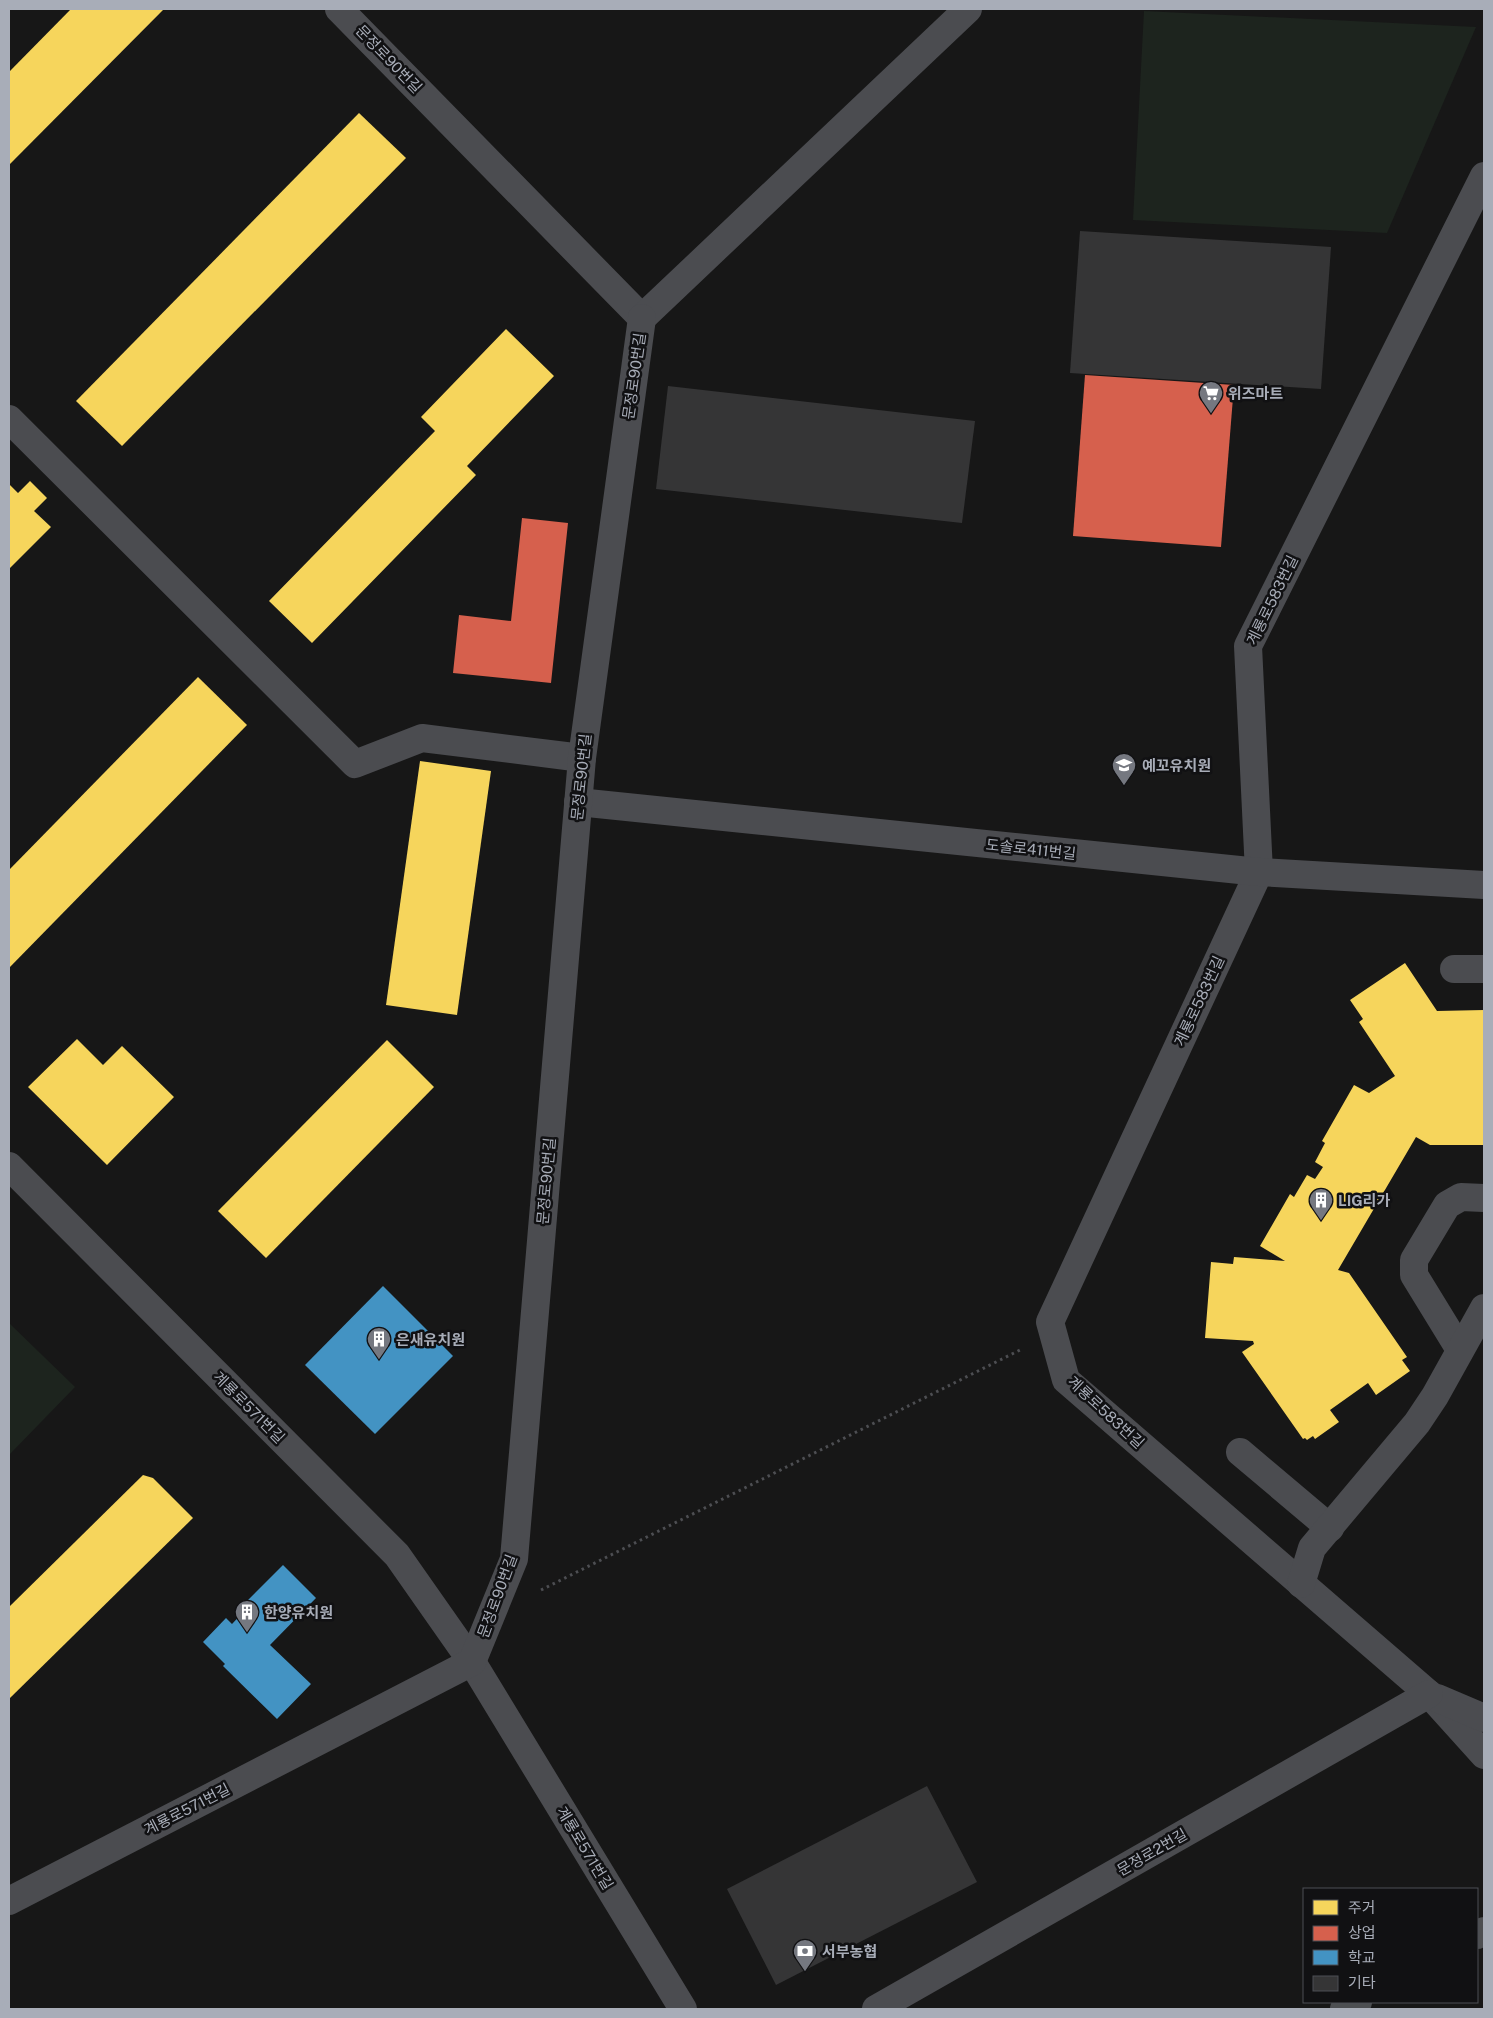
<svg xmlns="http://www.w3.org/2000/svg" width="1493" height="2018" viewBox="0 0 1493 2018" font-family="'Public Sans','Noto Sans KR',sans-serif">
<style>
.green{fill:#1d241e}
.homes{fill:#f6d55c}
.shops{fill:#d6604d}
.schools{fill:#4393c3}
.building{fill:#353536}
.lines{fill:none;stroke-linecap:round;stroke-linejoin:round}
.path{stroke:#4d4e52;stroke-width:3;stroke-dasharray:2.5 4;stroke-linecap:butt}
.minor{stroke:#4b4c50;stroke-width:28}
.major{stroke:#4d4f52;stroke-width:28}
.labels{text-anchor:middle;dominant-baseline:central;stroke-width:5;stroke-linejoin:round;paint-order:stroke}
.street-label{font-size:15px;fill:#a8adb8;stroke:#111113}
.poi-label{font-size:15px;font-weight:bold;fill:#a8adb8;stroke:#111113;text-anchor:start}
</style>
<rect width="100%" height="100%" fill="#171717"/>
<!-- green -->
<g class="green">
<polygon points="1144,11 1476,27 1387,233 1133,220"/>
<polygon points="9,1323 75,1387 9,1455"/>
</g>
<!-- homes -->
<g class="homes">
<polygon points="71,9 164,9 9,165 9,72"/>
<polygon points="359,113 406,158 122,446 76,401"/>
<polygon points="506,329 554,376 467,466 476,475 312,643 269,601 435,431 421,417"/>
<polygon points="30,481 47,498 34,511 51,527 9,569 9,484 18,493"/>
<polygon points="198,677 247,725 9,968 9,870"/>
<polygon points="420,761 491,771 457,1015 386,1005"/>
<polygon points="1405,963 1437,1011 1484,1010 1484,1145 1430,1145 1416,1137 1338,1270 1349,1273 1407,1357 1402,1360 1410,1371 1376,1395 1368,1383 1330,1410 1339,1422 1315,1439 1313,1436 1307,1440 1305,1438 1303,1439 1242,1352 1254,1344 1253,1341 1205,1338 1211,1262 1233,1264 1234,1257 1285,1261 1260,1246 1290,1194 1294,1197 1307,1175 1315,1179 1323,1167 1315,1162 1325,1143 1322,1141 1354,1085 1369,1093 1395,1076 1359,1022 1363,1019 1350,1000"/>
<polygon points="77,1039 103,1065 122,1046 174,1097 107,1165 28,1087"/>
<polygon points="387,1040 434,1087 266,1258 218,1211"/>
<polygon points="143,1475 153,1478 193,1518 9,1699 9,1607"/>
</g>
<!-- shops -->
<g class="shops">
<polygon points="1085,375 1234,385 1221,547 1073,536"/>
<polygon points="522,518 568,523 551,683 453,673 459,615 511,621"/>
</g>
<!-- schools -->
<g class="schools">
<polygon points="383,1286 453,1356 375,1434 305,1365"/>
<polygon points="283,1565 316,1598 270,1645 311,1684 277,1719 223,1666 225,1664 203,1642 226,1618 232,1624 248,1607 245,1603"/>
</g>
<!-- building -->
<g class="building">
<polygon points="1080,231 1331,247 1321,389 1070,373"/>
<polygon points="668,386 975,421 962,523 656,489"/>
<polygon points="927,1786 977,1882 776,1985 727,1889"/>
</g>
<g class="lines">
<!-- path -->
<polyline class="path" points="541,1590 1020,1350"/>
<!-- minor -->
<g class="minor">
<polyline points="339,9 642,318"/>
<polyline points="1484,176 1248,646 1259,872 1050,1322 1066,1380 1429,1694 1484,1755"/>
<polyline points="642,318 968,9"/>
<polyline points="9,419 355,764 422,738 582,758"/>
<polyline points="578,802 1259,872 1484,885"/>
<polyline points="1454,969 1484,969"/>
<polyline points="9,1166 397,1555 472,1662 683,2009"/>
<polyline points="1460,1350 1414,1275 1414,1260 1447,1205 1461,1197 1484,1198"/>
<polyline points="1240,1452 1330,1528"/>
<polyline points="1301,1584 1312,1548 1417,1423 1435,1396 1484,1308"/>
<polyline points="1437,1698 1484,1718"/>
<polyline points="9,1901 472,1662 514,1559 582,758 642,318"/>
<polyline points="876,2009 1429,1694"/>
</g>
<!-- major -->
<g class="major">
<polyline points="1477,1935 1484,1931"/>
<polyline points="1344,2009 1358,2002"/>
</g>
</g>
<!-- icons -->
<defs>
<g id="supermarket-pin" transform="scale(1.25)"><path d="M0 17L-7.5 6A9.5 9.5 0 1 1 7.5 6Z" fill="#757880" stroke="#111113"/><path d="M-6-5.5h2.5l.6 2H6L4.5 2H-2.5L-4.4-4H-6ZM-1.5 3.2a1.3 1.3 0 1 0 .1 0ZM3 3.2a1.3 1.3 0 1 0 .1 0Z" fill="#fff"/></g>
<g id="school-pin" transform="scale(1.25)"><path d="M0 17L-7.5 6A9.5 9.5 0 1 1 7.5 6Z" fill="#757880" stroke="#111113"/><path d="M0-5L7-2L0 1L-7-2ZM-4 1L0 2.5L4 1V4Q0 6-4 4Z" fill="#fff"/></g>
<g id="building-pin" transform="scale(1.25)"><path d="M0 17L-7.5 6A9.5 9.5 0 1 1 7.5 6Z" fill="#757880" stroke="#111113"/><path d="M-4-6H4V6H1V3H-1V6H-4ZM-2.5-4.3h1.7v1.8h-1.7ZM.8-4.3h1.7v1.8H.8ZM-2.5-1h1.7V.8h-1.7ZM.8-1h1.7V.8H.8Z" fill="#fff"/></g>
<g id="bank-pin" transform="scale(1.25)"><path d="M0 17L-7.5 6A9.5 9.5 0 1 1 7.5 6Z" fill="#757880" stroke="#111113"/><path d="M-6-4H6V4H-6ZM0-2.3a2.3 2.3 0 1 0 0 4.6a2.3 2.3 0 1 0 0-4.6Z" fill="#fff"/></g>
</defs>
<g fill-rule="evenodd">
<use href="#supermarket-pin" x="1211" y="393"/>
<use href="#school-pin" x="1124" y="765"/>
<use href="#building-pin" x="1321" y="1200"/>
<use href="#building-pin" x="379" y="1339"/>
<use href="#building-pin" x="247" y="1612"/>
<use href="#bank-pin" x="805" y="1951"/>
</g>
<g class="labels">
<!-- street labels -->
<g class="street-label">
<text transform="translate(389 59) rotate(46)">문정로90번길</text>
<text transform="translate(634 376) rotate(-82)">문정로90번길</text>
<text transform="translate(1272 600) rotate(-64)">계룡로583번길</text>
<text transform="translate(581 777) rotate(-84)">문정로90번길</text>
<text transform="translate(1031 849) rotate(6)">도솔로411번길</text>
<text transform="translate(1199 1001) rotate(-65)">계룡로583번길</text>
<text transform="translate(546 1181) rotate(-85)">문정로90번길</text>
<text transform="translate(249 1407) rotate(45)">계룡로571번길</text>
<text transform="translate(1106 1412) rotate(43)">계룡로583번길</text>
<text transform="translate(497 1596) rotate(-70)">문정로90번길</text>
<text transform="translate(187 1809) rotate(-27)">계룡로571번길</text>
<text transform="translate(585 1848) rotate(59)">계룡로571번길</text>
<text transform="translate(1152 1852) rotate(-30)">문정로2번길</text>
</g>
<!-- poi labels -->
<g class="poi-label">
<text x="1228" y="393">위즈마트</text>
<text x="1142" y="765">예꼬유치원</text>
<text x="1338" y="1200">LIG리가</text>
<text x="396" y="1339">은새유치원</text>
<text x="264" y="1612">한양유치원</text>
<text x="822" y="1951">서부농협</text>
</g>
</g>
<!-- border -->
<rect width="1493" height="2018" fill="none" stroke="#a8adb8" stroke-width="20"/>
<!-- legend -->
<rect x="1303" y="1888" width="175" height="115" fill="#111113" stroke="#4d4f55"/>
<rect x="1313" y="1900" width="25" height="15" fill="#f6d55c" stroke="#4d4f55"/>
<text x="1348" y="1913" font-size="15" fill="#a8adb8">주거</text>
<rect x="1313" y="1926" width="25" height="15" fill="#d6604d" stroke="#4d4f55"/>
<text x="1348" y="1938" font-size="15" fill="#a8adb8">상업</text>
<rect x="1313" y="1950" width="25" height="15" fill="#4393c3" stroke="#4d4f55"/>
<text x="1348" y="1963" font-size="15" fill="#a8adb8">학교</text>
<rect x="1313" y="1976" width="25" height="15" fill="#353536" stroke="#4d4f55"/>
<text x="1348" y="1988" font-size="15" fill="#a8adb8">기타</text>
</svg>
